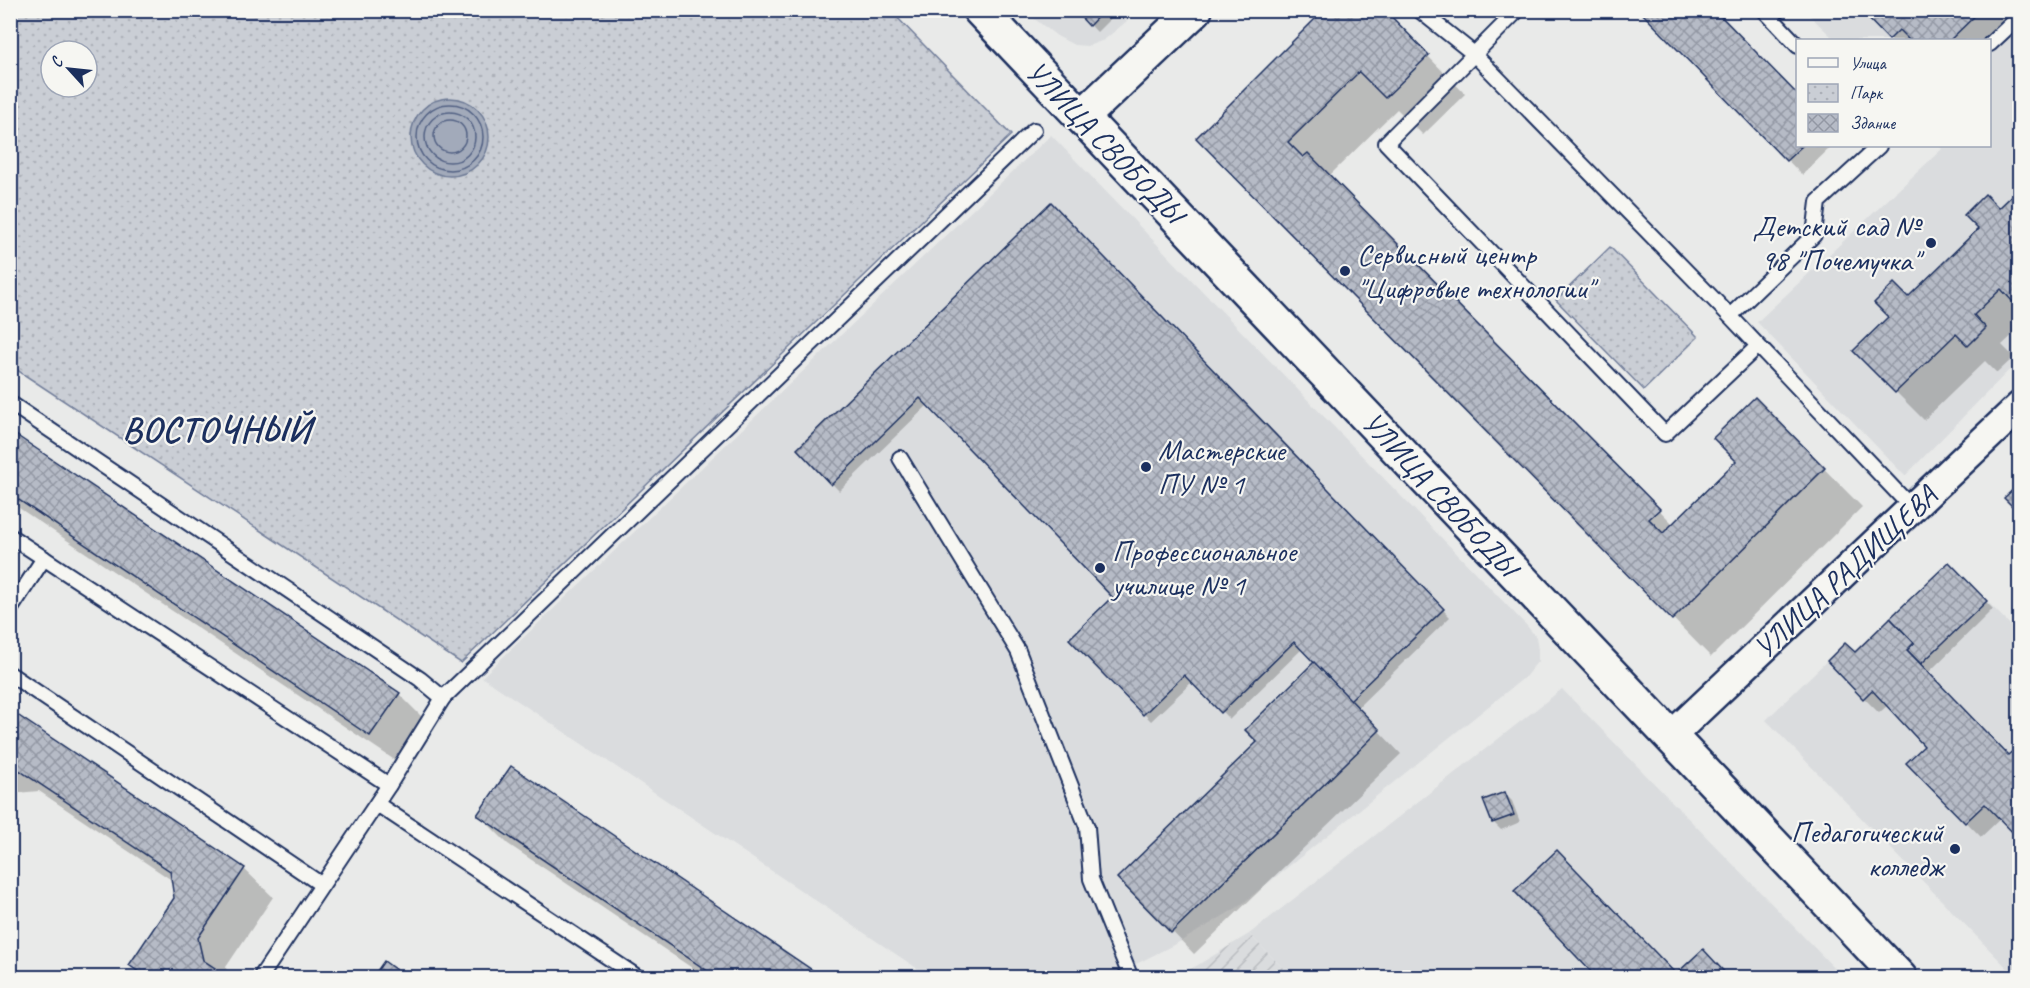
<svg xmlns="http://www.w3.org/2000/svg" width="2030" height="988" viewBox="0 0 2030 988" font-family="Caveat,sans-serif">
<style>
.built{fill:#dadcde}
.industrial{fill:url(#industrial-furrows)}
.park{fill:url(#park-dots);stroke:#727e9a;stroke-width:1.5;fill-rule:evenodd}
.water{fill:#a2aaba;stroke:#6c7995;stroke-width:1.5}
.shadow{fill:#0003}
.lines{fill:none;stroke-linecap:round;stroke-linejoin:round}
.shore{stroke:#516083;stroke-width:1.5}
.building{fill:url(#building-cross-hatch);stroke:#1b2f5e;stroke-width:1.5}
.lane-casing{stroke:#1b2f5e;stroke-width:18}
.street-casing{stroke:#1b2f5e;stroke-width:33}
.secondary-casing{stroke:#1b2f5e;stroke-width:38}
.lane{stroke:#f6f6f2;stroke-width:14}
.street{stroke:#f6f6f2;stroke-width:28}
.secondary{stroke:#f6f6f2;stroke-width:33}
.poi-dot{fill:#1b2f5e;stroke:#f6f6f2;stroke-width:2}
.labels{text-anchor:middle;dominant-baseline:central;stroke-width:4.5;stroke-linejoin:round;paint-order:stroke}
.street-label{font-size:30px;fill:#1b2f5e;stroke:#f6f6f2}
.poi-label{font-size:30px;fill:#1b2f5e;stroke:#f6f6f2;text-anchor:start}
.district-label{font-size:36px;font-weight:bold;letter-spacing:1.5px;fill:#1b2f5e;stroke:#f6f6f2}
</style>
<defs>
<pattern id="industrial-furrows" width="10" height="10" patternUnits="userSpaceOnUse" patternTransform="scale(1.5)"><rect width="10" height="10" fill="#dadcde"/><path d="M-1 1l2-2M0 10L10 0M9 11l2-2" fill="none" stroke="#babdc1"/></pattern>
<pattern id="park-dots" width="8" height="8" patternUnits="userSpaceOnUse" patternTransform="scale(1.5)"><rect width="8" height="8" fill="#caced5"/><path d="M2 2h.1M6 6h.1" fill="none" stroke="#adb1b9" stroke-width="1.8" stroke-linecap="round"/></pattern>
<pattern id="building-cross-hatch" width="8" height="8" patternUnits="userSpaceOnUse" patternTransform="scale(1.5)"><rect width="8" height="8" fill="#b6bbc6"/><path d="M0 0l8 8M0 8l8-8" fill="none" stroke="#9398a4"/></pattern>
</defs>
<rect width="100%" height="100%" fill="#e9eae9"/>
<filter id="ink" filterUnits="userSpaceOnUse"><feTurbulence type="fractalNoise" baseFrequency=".0167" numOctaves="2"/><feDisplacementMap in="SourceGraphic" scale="12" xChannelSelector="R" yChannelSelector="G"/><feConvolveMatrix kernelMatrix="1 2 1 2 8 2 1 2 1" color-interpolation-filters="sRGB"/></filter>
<g filter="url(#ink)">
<!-- built -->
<g class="built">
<polygon points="1024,11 1139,11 1104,40 1088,46 1074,45 1057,36"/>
<polygon points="1805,11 2019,11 2019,360 1905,476 1757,322 1942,149 1939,146 1990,146 1990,40 1835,40"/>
<polygon points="1051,135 1527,626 1536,637 1538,650 1538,661 1525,677 1238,907 1183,940 1109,978 930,977 482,677"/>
<polygon points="1949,562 2019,634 2019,977 2016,977 1766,720 1845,643 1855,652"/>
<polygon points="1562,689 1843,977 1292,977 1249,934"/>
</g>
<!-- industrial -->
<polygon class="industrial" points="1249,934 1292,977 1178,977"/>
<!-- park -->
<g class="park">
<path d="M10 11H891L1011 135 461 663 11 366ZM51 51H87V87H51Z"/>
<polygon points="1610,247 1698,337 1644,390 1556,300"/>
</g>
<!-- water -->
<circle class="water" cx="450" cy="137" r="39"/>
<!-- shadow -->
<g class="shadow">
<polygon points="1076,10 1119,10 1097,32"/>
<polygon points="1383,10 1465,94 1423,135 1397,109 1329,176 1674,525 1738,461 1755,399 1862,507 1711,657 1198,138"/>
<polygon points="1641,10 1798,146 1832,146 1802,175"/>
<polygon points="1863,10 2020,10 1990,40 1892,40"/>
<polygon points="2020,190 2020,328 2002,345 2014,357 1997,373 1985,361 1924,420 1855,351"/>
<polygon points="1051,205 1450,617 1357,708 1401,754 1194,954 1120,878 1259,742 1316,663 1302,649 1230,719 1193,681 1151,721 1071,639 1114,597 928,405 839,491 799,449"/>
<polygon points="10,433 399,694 427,722 399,763 10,502"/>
<polygon points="1949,564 1993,609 1928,673 2001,818 1981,837 1909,763 1927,746 1888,705 1879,713 1864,698 1855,654"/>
<polygon points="10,712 244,869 273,897 226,967 228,978 143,978 131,965 175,898 173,881 39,791 17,793 10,802"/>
<polygon points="1504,793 1512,801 1520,822 1501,830 1493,822"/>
<polygon points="479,815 821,978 707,978 508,844"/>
</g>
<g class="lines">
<!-- shore -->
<g class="shore">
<circle cx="450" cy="137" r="33"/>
<circle cx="450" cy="137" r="25"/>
<circle cx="450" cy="136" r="16"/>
</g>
</g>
<!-- building -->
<g class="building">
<polygon points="1074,10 1104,10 1089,26"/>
<polygon points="1324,10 1385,10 1429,55 1385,98 1359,72 1288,142 1303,157 1308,153 1660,509 1649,519 1663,533 1736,461 1713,438 1755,397 1825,468 1672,620 1196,138"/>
<polygon points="1639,10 1715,10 1798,95 1798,146 1802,146 1786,161"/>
<polygon points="1860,10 1981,10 1950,40 1909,40 1899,30 1889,40"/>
<polygon points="2020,188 2020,298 2014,303 2001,289 1974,315 1986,328 1968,346 1956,334 1895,393 1853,351 1888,317 1874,303 1894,283 1908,297 1978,229 1964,215 1985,194 1999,208"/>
<polygon points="1051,202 1444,609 1350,700 1294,642 1221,713 1184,675 1143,715 1069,639 1112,597 920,398 831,485 797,449"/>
<polygon points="10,431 400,693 370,736 10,494"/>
<polygon points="2020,483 2020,514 2004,498"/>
<polygon points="1949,562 1987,601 1921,664 1907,650 1914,643 1890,618"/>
<polygon points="1890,618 1914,643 1907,650 2008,755 2015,749 2020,754 2020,840 1985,804 1965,823 1906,763 1924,746 1872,690 1863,699 1827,661 1845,643 1855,652"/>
<polygon points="1314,662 1380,730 1171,933 1117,878 1257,742 1245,730"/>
<polygon points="10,710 245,868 198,938 203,960 215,968 209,978 147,978 129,965 174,898 170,871 10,764"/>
<polygon points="511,766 824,978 718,978 477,815"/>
<polygon points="1505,792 1514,815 1492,823 1483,800"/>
<polygon points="1557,850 1676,974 1703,949 1730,978 1597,978 1514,891"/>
<polygon points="384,961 407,978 372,978"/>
</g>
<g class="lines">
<!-- lane casing -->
<g class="lane-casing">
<g id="lane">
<polyline points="1419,10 1474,54 1730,316 1912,508"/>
<polyline points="1518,10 1386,143 1665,434 1757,347"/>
<polyline points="1764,10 1798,46"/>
<polyline points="1990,44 2020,16"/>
<polyline points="1730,316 1814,235 1818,202 1879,146"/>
<polyline points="10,403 420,679 443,698"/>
<polyline points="900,458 1018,651 1087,827 1091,879 1131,978"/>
<polyline points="10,536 389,785"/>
<polyline points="10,610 44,558"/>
<polyline points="10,674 322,885"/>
<polyline points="377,804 639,978"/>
<polyline points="260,978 389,785 443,698 1034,130"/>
</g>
</g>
<!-- street casing -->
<g class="street-casing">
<polyline id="street" points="1670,737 2020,406"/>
</g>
<!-- secondary casing -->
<g class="secondary-casing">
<g id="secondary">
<polyline points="980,10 1900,978"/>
<polyline points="1082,117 1195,10"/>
</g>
</g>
<!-- lane -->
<use href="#lane" class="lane"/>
<!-- street -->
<use href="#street" class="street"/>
<!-- secondary -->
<use href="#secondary" class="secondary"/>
</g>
</g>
<!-- markers -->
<g class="poi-dot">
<circle cx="1931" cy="243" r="6"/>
<circle cx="1345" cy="271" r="6"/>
<circle cx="1146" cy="467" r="6"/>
<circle cx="1100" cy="568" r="6"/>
<circle cx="1955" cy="849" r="6"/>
</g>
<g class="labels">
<!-- street labels -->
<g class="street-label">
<text transform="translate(1105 142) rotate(46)">УЛИЦА СВОБОДЫ</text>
<text transform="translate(1440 494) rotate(47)">УЛИЦА СВОБОДЫ</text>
<text transform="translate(1845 572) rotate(-43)">УЛИЦА РАДИЩЕВА</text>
</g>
<!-- poi labels -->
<g class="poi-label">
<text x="1919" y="226" text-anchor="end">Детский сад №<tspan x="1919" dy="34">98 "Почемучка"</tspan></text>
<text x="1357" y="254">Сервисный центр<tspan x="1357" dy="34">"Цифровые технологии"</tspan></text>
<text x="1158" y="450">Мастерские<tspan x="1158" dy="34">ПУ № 1</tspan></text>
<text x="1112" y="551">Профессиональное<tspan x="1112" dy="34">училище № 1</tspan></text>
<text x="1943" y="832" text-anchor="end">Педагогический<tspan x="1943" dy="34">колледж</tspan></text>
</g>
<!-- district labels -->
<g class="district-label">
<text x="217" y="429">ВОСТОЧНЫЙ</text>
</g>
</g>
<!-- margin -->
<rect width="2030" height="988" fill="none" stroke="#f6f6f2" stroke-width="36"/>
<rect x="18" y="18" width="1994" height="952" fill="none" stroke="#1b2f5e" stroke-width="2" filter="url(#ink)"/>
<!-- legend -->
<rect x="1796" y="39" width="195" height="108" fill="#f6f6f2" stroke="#9ea6b7" stroke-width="1.5"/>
<rect x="1808" y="58" width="30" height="9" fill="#f6f6f2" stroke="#9ea6b7" stroke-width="1.5"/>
<text x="1850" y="69" font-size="18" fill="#1b2f5e">Улица</text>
<rect x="1808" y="84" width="30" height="18" fill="url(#park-dots)" stroke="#9ea6b7" stroke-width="1.5"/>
<text x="1850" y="99" font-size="18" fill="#1b2f5e">Парк</text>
<rect x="1808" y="114" width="30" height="18" fill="url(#building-cross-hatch)" stroke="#9ea6b7" stroke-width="1.5"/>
<text x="1850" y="129" font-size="18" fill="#1b2f5e">Здание</text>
<!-- north arrow -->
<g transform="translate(69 69) rotate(297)"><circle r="28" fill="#f6f6f2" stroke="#9ea6b7" stroke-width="1.5"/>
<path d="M0-4.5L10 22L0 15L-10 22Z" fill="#1b2f5e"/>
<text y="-9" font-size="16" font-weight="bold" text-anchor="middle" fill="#1b2f5e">С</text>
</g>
</svg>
